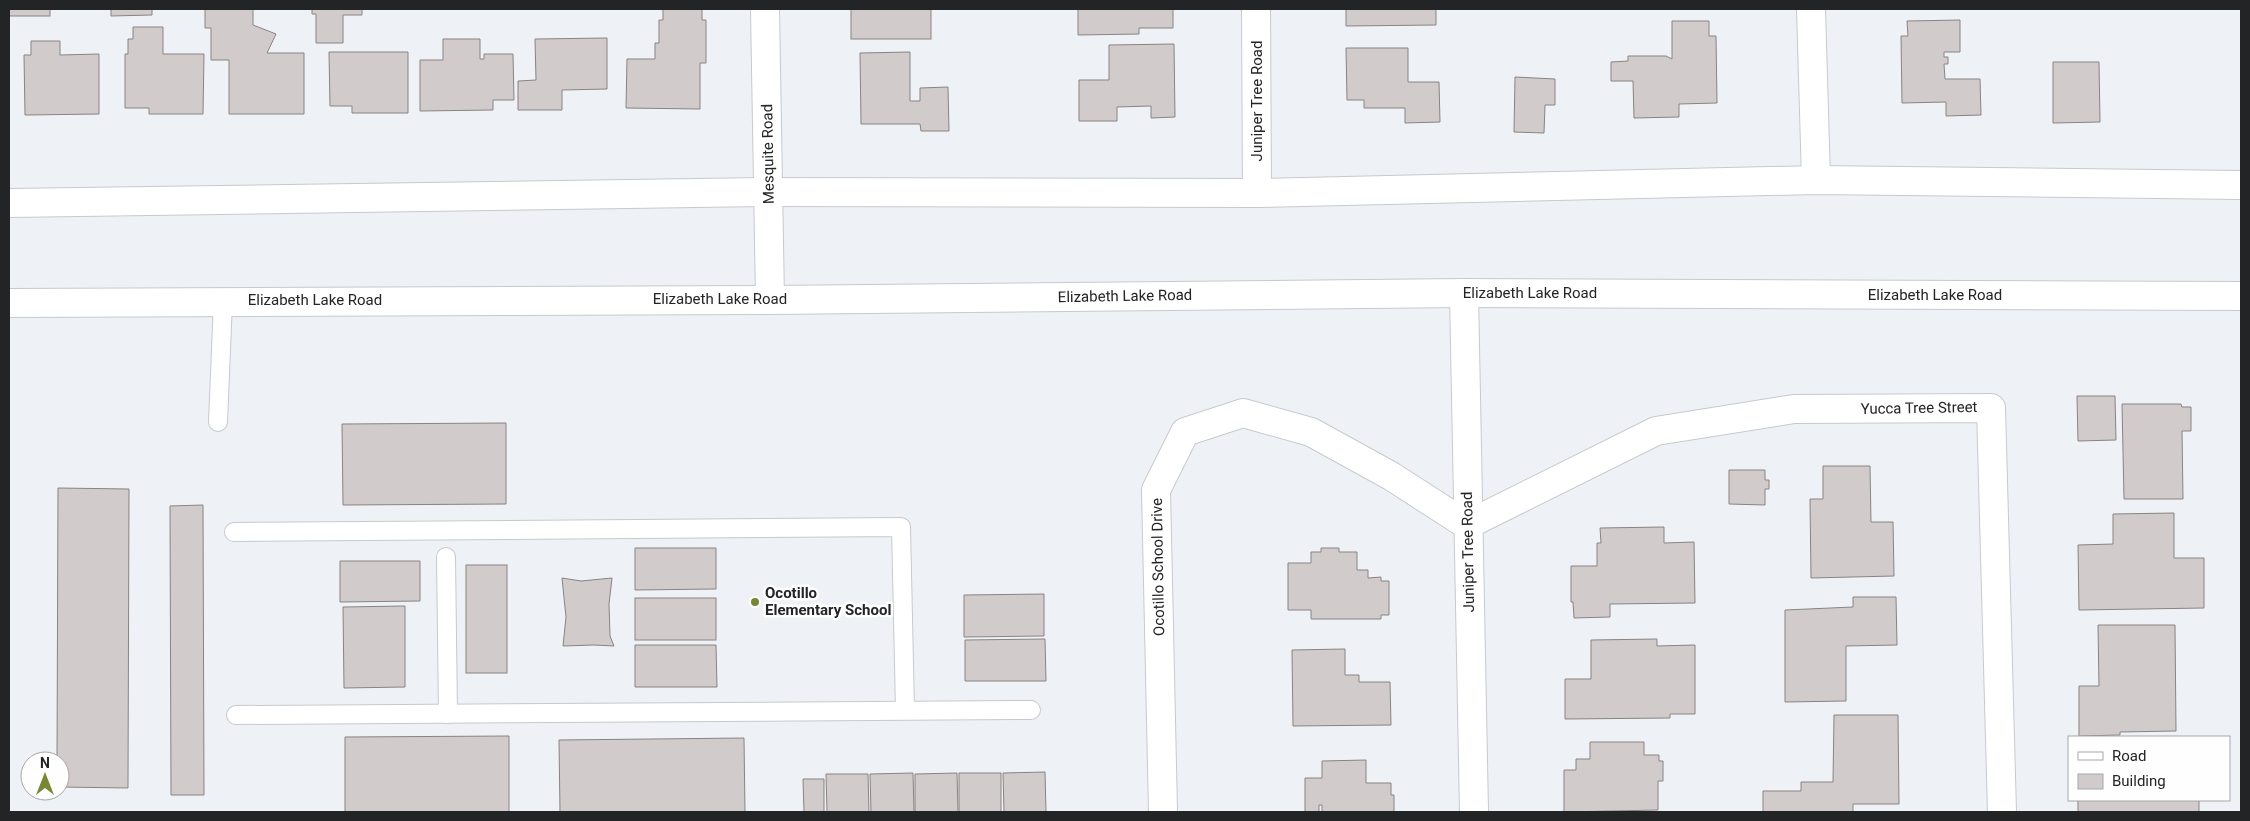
<svg xmlns="http://www.w3.org/2000/svg" width="2250" height="821" viewBox="0 0 2250 821" font-family="Roboto,sans-serif">
<style>
.building{fill:#d2cbcb;stroke:#898382}
.lines{fill:none;stroke-linecap:round;stroke-linejoin:round}
.service-casing{stroke:#c6cace;stroke-width:20}
.minor-casing{stroke:#c6cace;stroke-width:30}
.secondary-casing{stroke:#c6cace;stroke-width:30}
.service{stroke:#fff;stroke-width:18}
.minor{stroke:#fff;stroke-width:28}
.secondary{stroke:#fff;stroke-width:28}
.poi-dot{fill:#778736;stroke:#fefefe;stroke-width:2}
.labels{text-anchor:middle;dominant-baseline:central;stroke-width:5;stroke-linejoin:round;paint-order:stroke}
.street-label{font-size:15px;fill:#232426;stroke:#fefefe}
.poi-label{font-size:15px;font-weight:bold;fill:#232426;stroke:#fefefe;text-anchor:start}
</style>
<rect width="100%" height="100%" fill="#eef2f6"/>
<!-- building -->
<g class="building">
<rect x="9" y="9" width="41" height="7"/>
<polygon points="111,9 152,9 152,15 111,16"/>
<polygon points="205,9 253,9 253,25 276,34 267,53 304,53 304,114 229,114 229,60 211,60 211,28 205,28"/>
<polygon points="312,9 362,9 362,15 343,15 343,43 316,43 316,14 312,14"/>
<polygon points="663,9 702,9 702,20 706,20 706,63 700,63 700,109 626,108 627,59 655,59 655,43 659,43 659,20 663,20"/>
<rect x="851" y="9" width="80" height="30"/>
<polygon points="1078,9 1173,9 1173,28 1139,28 1139,34 1078,35"/>
<polygon points="1346,9 1436,9 1436,25 1346,26"/>
<polygon points="1960,20 1960,52 1944,52 1944,57 1948,57 1948,64 1944,64 1945,79 1980,79 1981,115 1946,116 1946,102 1902,103 1901,36 1908,36 1907,21"/>
<polygon points="1672,21 1709,21 1709,36 1716,36 1717,103 1679,104 1679,117 1634,118 1633,81 1611,81 1611,62 1628,61 1628,56 1666,56 1672,59"/>
<polygon points="133,27 163,27 163,54 204,54 203,114 149,114 149,108 125,108 125,54 128,54 128,39 133,39"/>
<polygon points="607,38 607,89 562,90 562,110 518,110 518,81 536,80 535,39"/>
<polygon points="443,39 480,39 480,59 484,59 484,54 513,54 514,100 493,100 493,110 420,111 420,60 443,60"/>
<polygon points="31,41 60,41 60,55 99,54 99,114 25,115 24,55 31,55"/>
<polygon points="1174,44 1175,117 1151,118 1151,106 1117,107 1117,121 1079,121 1079,80 1109,80 1109,45"/>
<polygon points="1346,48 1408,48 1408,82 1439,82 1440,122 1405,123 1405,108 1364,108 1364,100 1347,100"/>
<polygon points="329,52 408,52 408,113 352,113 352,106 330,106"/>
<polygon points="910,52 910,101 920,101 920,88 948,87 949,131 921,131 920,124 861,124 860,53"/>
<polygon points="2053,62 2099,62 2100,122 2053,123"/>
<polygon points="1515,77 1555,79 1555,105 1545,105 1544,133 1514,132"/>
<polygon points="2077,396 2115,396 2116,440 2078,441"/>
<polygon points="2122,404 2181,404 2182,407 2191,407 2191,431 2182,431 2183,499 2124,499"/>
<polygon points="506,423 506,504 343,505 342,424"/>
<polygon points="1823,466 1870,466 1871,522 1893,522 1894,576 1811,578 1810,499 1823,499"/>
<polygon points="1729,470 1765,470 1765,480 1769,480 1769,489 1765,489 1765,505 1729,504"/>
<polygon points="58,488 129,489 128,788 60,787 60,761 57,761"/>
<polygon points="203,505 204,795 171,795 170,506"/>
<polygon points="2174,513 2174,558 2204,558 2204,608 2079,610 2078,545 2113,544 2113,514"/>
<polygon points="1664,527 1664,543 1694,542 1695,603 1610,604 1610,617 1574,618 1573,602 1571,602 1571,566 1597,566 1597,543 1601,543 1600,528"/>
<polygon points="635,548 716,548 716,589 635,590"/>
<polygon points="1321,548 1339,548 1339,552 1357,552 1357,570 1368,570 1368,578 1381,577 1381,581 1389,581 1389,615 1381,615 1381,619 1311,619 1311,610 1288,610 1288,563 1311,563 1311,552 1321,552"/>
<polygon points="340,561 420,561 420,601 340,602"/>
<rect x="466" y="565" width="41" height="108"/>
<polygon points="562,578 581,581 612,578 609,604 610,636 614,646 594,645 563,646 566,617"/>
<polygon points="1044,594 1044,636 964,637 964,595"/>
<polygon points="1853,597 1896,597 1897,645 1846,646 1846,701 1785,702 1785,610 1853,607"/>
<rect x="635" y="598" width="81" height="42"/>
<polygon points="405,606 405,687 344,688 343,607"/>
<polygon points="2098,625 2175,625 2176,731 2120,732 2120,735 2079,736 2079,686 2099,686"/>
<polygon points="1045,639 1046,681 965,681 965,640"/>
<polygon points="1657,639 1657,646 1695,645 1695,714 1670,714 1670,718 1565,719 1565,679 1591,679 1591,640"/>
<polygon points="635,645 716,645 717,687 635,687"/>
<polygon points="1345,649 1345,675 1359,675 1359,682 1390,682 1391,725 1293,726 1292,650"/>
<polygon points="1834,715 1898,715 1899,804 1853,804 1853,812 1763,812 1763,791 1801,791 1801,782 1833,782"/>
<polygon points="509,736 509,812 345,812 345,737"/>
<polygon points="744,738 745,812 560,812 559,740"/>
<polygon points="1590,742 1644,742 1644,755 1659,755 1659,761 1663,761 1663,781 1658,781 1658,810 1564,812 1564,770 1576,770 1576,759 1590,759"/>
<polygon points="1366,760 1366,783 1391,783 1391,795 1394,795 1394,812 1322,812 1322,805 1319,805 1319,812 1305,812 1305,778 1322,778 1322,761"/>
<polygon points="1045,772 1046,812 1004,812 1003,773"/>
<polygon points="913,773 914,812 871,812 870,774"/>
<polygon points="957,773 958,812 915,812 915,774"/>
<rect x="959" y="773" width="42" height="39"/>
<polygon points="826,774 868,774 869,812 827,812"/>
<polygon points="803,779 824,779 824,812 804,812"/>
<rect x="2078" y="800" width="121" height="12"/>
</g>
<g class="lines">
<!-- service casing -->
<g class="service-casing">
<g id="service">
<polyline points="218,422 223,301"/>
<polyline points="234,532 901,527 905,710"/>
<polyline points="446,557 448,714"/>
<polyline points="236,715 1031,710"/>
</g>
</g>
<!-- minor casing -->
<g class="minor-casing">
<g id="minor">
<polyline points="765,9 770,300"/>
<polyline points="1256,9 1257,193"/>
<polyline points="1811,9 1816,180"/>
<polyline points="9,203 768,192 1257,193 1816,180 2241,185"/>
<polyline points="1464,293 1474,812"/>
<polyline points="1163,812 1156,490 1185,432 1243,413 1311,432 1391,476 1467,525 1656,431 1794,409 1991,408 2002,812"/>
</g>
</g>
<!-- secondary casing -->
<g class="secondary-casing">
<polyline id="secondary" points="9,303 770,300 1464,293 2241,296"/>
</g>
<!-- service -->
<use href="#service" class="service"/>
<!-- minor -->
<use href="#minor" class="minor"/>
<!-- secondary -->
<use href="#secondary" class="secondary"/>
</g>
<!-- markers -->
<circle class="poi-dot" cx="755" cy="602" r="5"/>
<g class="labels">
<!-- street labels -->
<g class="street-label">
<text transform="translate(1257 101) rotate(-90)">Juniper Tree Road</text>
<text transform="translate(768 154) rotate(-91)">Mesquite Road</text>
<text x="1530" y="293">Elizabeth Lake Road</text>
<text x="1935" y="295">Elizabeth Lake Road</text>
<text transform="translate(1125 296) rotate(-1)">Elizabeth Lake Road</text>
<text x="720" y="299">Elizabeth Lake Road</text>
<text x="315" y="300">Elizabeth Lake Road</text>
<text transform="translate(1919 408) rotate(-1)">Yucca Tree Street</text>
<text transform="translate(1468 552) rotate(-91)">Juniper Tree Road</text>
<text transform="translate(1158 567) rotate(-91)">Ocotillo School Drive</text>
</g>
<!-- poi labels -->
<g class="poi-label">
<text x="765" y="593">Ocotillo<tspan x="765" dy="17">Elementary School</tspan></text>
</g>
</g>
<!-- border -->
<rect width="2250" height="821" fill="none" stroke="#232426" stroke-width="20"/>
<!-- legend -->
<rect x="2068" y="736" width="162" height="65" fill="#fefefe" stroke="#a6a7a8"/>
<rect x="2078" y="752" width="25" height="8" fill="#ffffff" stroke="#a6a7a8"/>
<text x="2112" y="761" font-size="15" fill="#232426">Road</text>
<rect x="2078" y="774" width="25" height="15" fill="#d2cbcb" stroke="#a6a7a8"/>
<text x="2112" y="786" font-size="15" fill="#232426">Building</text>
<!-- north arrow -->
<g transform="translate(45 776)"><circle r="24" fill="#fefefe" stroke="#a6a7a8"/>
<path d="M0-4L9 19L0 12L-9 19Z" fill="#778736"/>
<text y="-8" font-size="14" font-weight="bold" text-anchor="middle" fill="#232426">N</text>
</g>
</svg>
